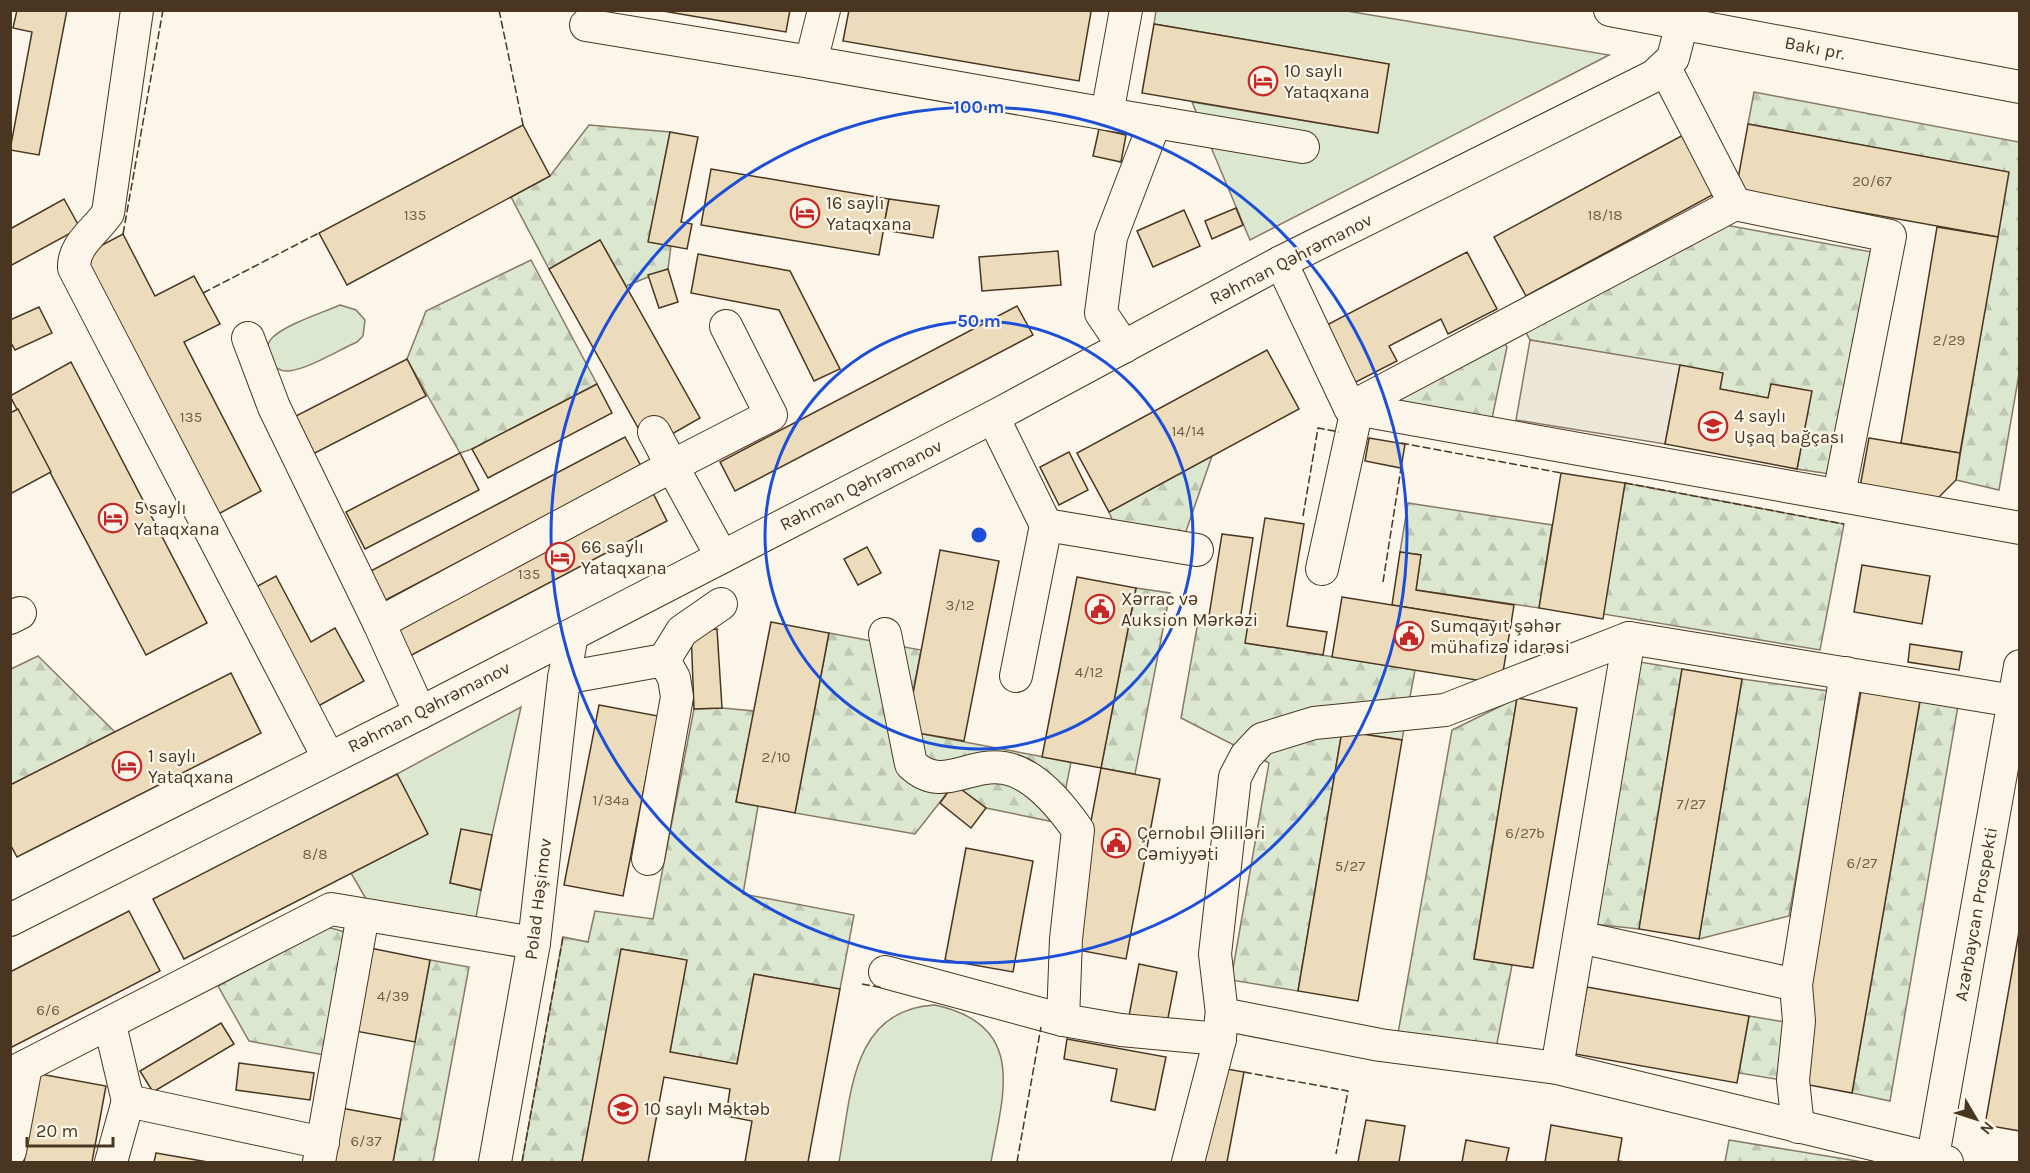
<svg xmlns="http://www.w3.org/2000/svg" width="2030" height="1173" viewBox="0 0 2030 1173" font-family="Karla,sans-serif">
<style>
.green{fill:#dce7d0;stroke:#887966;stroke-width:1.5}
.forest{fill:url(#forest-firs);stroke:#887966;stroke-width:1.5}
.parking{fill:#ede7d9;stroke:#887966;stroke-width:1.5}
.building{fill:#ecdcbc;stroke:#4a3520;stroke-width:1.5}
.lines{fill:none;stroke-linecap:round;stroke-linejoin:round}
.minor-casing{stroke:#4a3520;stroke-width:34}
.minor{stroke:#fbf6e9;stroke-width:32}
.fence{stroke:#4a3520;stroke-width:1.5;stroke-dasharray:8 3;stroke-linecap:butt}
.ring{fill:none;stroke:#1d4ed8;stroke-width:3}
.labels{text-anchor:middle;dominant-baseline:central;stroke-width:4.5;stroke-linejoin:round;paint-order:stroke}
.number-label{font-size:15px;fill:#725f47}
.street-label{font-size:18px;fill:#4a3520;stroke:#fbf6e9}
.poi-label{font-size:18px;fill:#4a3520;stroke:#fbf6e9;text-anchor:start}
.centre{fill:#1d4ed8;stroke:#fbf6e9;stroke-width:3}
.ring-label{font-size:18px;text-anchor:middle;font-weight:bold;fill:#1d4ed8;stroke:#fbf6e9;stroke-width:4.5;stroke-linejoin:round;paint-order:stroke}
</style>
<defs>
<pattern id="forest-firs" width="22" height="20" patternUnits="userSpaceOnUse" patternTransform="scale(1.5)"><rect width="22" height="20" fill="#dce7d0"/><path d="M5 1l3.5 6h-7zM16 11l3.5 6h-7z" fill="#bec7b2"/></pattern>
</defs>
<rect width="100%" height="100%" fill="#fbf6e9"/>
<!-- green -->
<g class="green">
<polygon points="1156,11 1347,11 1609,55 1250,240 1192,102 1377,133 1389,64 1154,24"/>
<path d="M340 305 356 310 365 320 363 336 357 342C339 350 308 369 289 371 270 373 260 349 273 337 287 324 322 313 340 305Z"/>
<polygon points="521,707 492,835 461,830 450,883 481,890 475,923 369,904 351,873 427,834 397,774"/>
<path d="M935 1005C1028 1025 1003 1094 991 1162H839C851 1098 850 1009 935 1005Z"/>
</g>
<!-- forest -->
<g class="forest">
<polygon points="1754,92 2019,142 2019,374 1999,490 1956,480 2008,172 1748,124"/>
<polygon points="589,125 670,132 649,242 671,246 668,269 626,286 600,240 549,269 511,197 550,176"/>
<polygon points="1709,222 1872,252 1830,474 1797,469 1811,391 1772,384 1768,398 1720,389 1722,373 1530,340 1520,321"/>
<polygon points="531,260 597,384 472,449 460,453 407,359 426,311"/>
<polygon points="1498,334 1507,347 1490,428 1365,404"/>
<polygon points="1212,456 1183,540 1115,527 1109,512"/>
<polygon points="1625,483 1844,524 1820,650 1603,614"/>
<polygon points="1408,503 1552,525 1539,608 1416,590 1421,555 1400,552"/>
<polygon points="1136,588 1170,593 1135,774 1101,768"/>
<polygon points="1199,616 1249,621 1246,643 1415,670 1402,740 1342,731 1298,991 1231,980 1269,763 1181,718"/>
<polygon points="829,633 921,650 906,731 1071,762 1059,823 986,808 954,784 915,834 795,813"/>
<polygon points="38,656 115,732 11,785 11,669"/>
<polygon points="1640,662 1682,669 1639,929 1593,924"/>
<polygon points="1742,679 1828,691 1789,916 1699,939"/>
<polygon points="1517,698 1474,958 1512,965 1495,1054 1397,1039 1452,730"/>
<polygon points="1920,701 1958,706 1890,1101 1852,1093"/>
<polygon points="722,708 754,711 736,802 758,806 743,894 854,915 840,989 754,974 737,1064 670,1052 686,960 622,949 582,1162 522,1162 563,937 588,942 595,911 653,919 694,709"/>
<polygon points="327,927 349,933 324,1055 249,1041 218,986"/>
<polygon points="430,960 469,967 433,1162 393,1162"/>
<polygon points="1749,1016 1803,1025 1793,1082 1739,1073"/>
<polygon points="1729,1140 1863,1162 1725,1162"/>
</g>
<!-- parking -->
<polygon class="parking" points="1530,340 1680,365 1665,444 1516,420"/>
<!-- building -->
<g class="building">
<polygon points="17,10 67,10 39,155 10,150 32,32 13,28"/>
<polygon points="657,10 790,10 786,32"/>
<polygon points="849,10 1085,10 1091,12 1079,81 843,41"/>
<polygon points="1154,24 1389,64 1378,133 1142,93"/>
<polygon points="1748,124 2009,172 1998,237 1736,190"/>
<polygon points="523,125 550,176 347,285 319,233"/>
<polygon points="1099,129 1126,135 1121,162 1093,156"/>
<polygon points="670,132 698,137 681,222 692,224 687,249 648,242"/>
<polygon points="1685,134 1716,193 1526,296 1494,237"/>
<polygon points="711,169 889,199 879,255 701,225"/>
<polygon points="64,199 80,228 10,266 10,229"/>
<polygon points="889,199 939,206 933,238 883,230"/>
<polygon points="1236,208 1243,225 1212,239 1205,221"/>
<polygon points="1184,210 1200,246 1153,267 1137,231"/>
<polygon points="1937,227 1998,237 1960,453 1901,443"/>
<polygon points="123,234 155,296 194,276 220,324 184,342 261,491 211,518 76,259"/>
<polygon points="600,240 700,418 672,434 664,420 641,433 549,269"/>
<polygon points="1058,251 1061,285 982,291 979,257"/>
<polygon points="1467,252 1497,309 1448,334 1441,319 1389,346 1397,361 1350,385 1321,328"/>
<polygon points="698,254 790,271 840,369 814,381 779,310 691,293"/>
<polygon points="668,269 678,302 659,308 648,275"/>
<polygon points="1017,306 1033,335 735,491 720,462"/>
<polygon points="39,307 52,333 15,350 10,341 10,320"/>
<polygon points="1267,350 1299,409 1109,512 1077,453"/>
<polygon points="407,359 426,396 311,455 292,418"/>
<polygon points="71,362 207,623 146,655 10,396"/>
<polygon points="1680,365 1723,373 1720,389 1768,398 1771,384 1812,391 1797,469 1665,444"/>
<polygon points="597,384 612,413 488,478 472,449"/>
<polygon points="18,409 51,472 10,494 10,413"/>
<polygon points="625,437 641,466 380,603 365,574"/>
<polygon points="1369,438 1405,444 1401,468 1365,461"/>
<polygon points="1869,438 1960,453 1956,480 1936,500 1860,487"/>
<polygon points="1069,452 1088,490 1059,505 1040,467"/>
<polygon points="460,453 479,490 365,549 346,512"/>
<polygon points="1561,473 1625,483 1603,619 1539,608"/>
<polygon points="652,491 667,521 406,658 391,628"/>
<polygon points="1265,518 1304,524 1287,626 1327,632 1323,655 1245,643"/>
<polygon points="1222,534 1253,538 1240,620 1209,616"/>
<polygon points="867,547 881,573 858,585 844,559"/>
<polygon points="940,550 999,561 964,741 906,731"/>
<polygon points="1400,552 1421,555 1416,590 1514,605 1511,624 1392,605"/>
<polygon points="1862,565 1930,576 1922,624 1854,612"/>
<polygon points="276,576 311,642 335,628 364,681 311,710 247,592"/>
<polygon points="1077,577 1136,588 1101,768 1042,757"/>
<polygon points="1342,597 1511,624 1501,684 1332,657"/>
<polygon points="771,622 829,633 795,813 736,802"/>
<polygon points="717,629 722,708 694,709 691,631"/>
<polygon points="1910,644 1962,652 1959,670 1908,662"/>
<polygon points="1682,669 1742,679 1699,939 1639,929"/>
<polygon points="231,673 261,733 17,857 10,844 10,785"/>
<polygon points="1861,691 1920,701 1852,1093 1793,1082"/>
<polygon points="1517,698 1577,708 1533,968 1474,959"/>
<polygon points="599,705 658,716 623,896 564,885"/>
<polygon points="1342,731 1402,740 1358,1001 1298,991"/>
<polygon points="1101,768 1160,779 1126,959 1067,948"/>
<polygon points="397,774 428,834 184,959 153,899"/>
<polygon points="954,784 986,808 971,828 940,803"/>
<polygon points="461,829 492,835 481,890 450,883"/>
<polygon points="966,848 1033,861 1013,972 945,960"/>
<polygon points="129,911 160,971 10,1048 10,972"/>
<polygon points="2020,926 2020,1131 1985,1125"/>
<polygon points="370,948 430,960 415,1042 355,1031"/>
<polygon points="621,949 687,960 670,1052 737,1064 754,974 840,989 808,1162 745,1162 752,1121 726,1116 730,1089 664,1077 648,1162 582,1162"/>
<polygon points="1139,964 1177,972 1166,1028 1128,1021"/>
<polygon points="1587,987 1749,1016 1737,1083 1575,1054"/>
<polygon points="221,1023 234,1044 153,1092 140,1071"/>
<polygon points="1067,1039 1166,1057 1155,1110 1111,1101 1117,1069 1064,1059"/>
<polygon points="239,1063 314,1073 310,1100 236,1090"/>
<polygon points="1216,1067 1244,1072 1227,1162 1197,1162"/>
<polygon points="40,1074 106,1086 92,1162 24,1162"/>
<polygon points="341,1108 401,1119 393,1162 331,1162"/>
<polygon points="1366,1120 1405,1126 1399,1162 1358,1162"/>
<polygon points="1551,1125 1622,1138 1618,1161 1625,1162 1545,1162"/>
<polygon points="1466,1140 1509,1148 1506,1162 1462,1162"/>
<polygon points="156,1153 208,1162 154,1162"/>
</g>
<g class="lines">
<!-- minor casing -->
<g class="minor-casing">
<g id="minor">
<path d="M137 10 108 213C95 232 73 245 74 268L328 757"/>
<polyline points="824,10 811,62 1107,114"/>
<polyline points="1610,10 2020,87"/>
<polyline points="586,25 811,62"/>
<polyline points="1665,68 1735,204 1890,236 1839,494"/>
<polyline points="1155,122 1303,147"/>
<polyline points="1281,262 1350,408 2020,528"/>
<polyline points="248,338 274,407 379,623"/>
<polyline points="1124,347 1101,313 1111,237 1155,122 1107,114 1126,10"/>
<polyline points="1350,408 1735,204"/>
<polyline points="993,417 1046,525 1197,550"/>
<polyline points="722,557 672,466 771,415 726,326"/>
<polyline points="1322,569 1357,409"/>
<polyline points="10,618 20,613"/>
<path d="M885 634 911 764C942 794 968 762 1004 768 1035 773 1061 806 1078 830L1066 939 1063 1020"/>
<polyline points="1629,638 1445,710 1314,723 1262,739 1246,756 1235,777 1215,954 1222,1014 1380,1045 1557,1068 1947,1162"/>
<polyline points="664,660 682,631 721,604"/>
<polyline points="1016,676 1046,525"/>
<polyline points="564,678 664,660 674,678 677,697 648,859"/>
<polyline points="420,713 379,623 672,466 654,432"/>
<polyline points="10,920 420,713 993,417 1281,262 1654,76 1673,58 1682,23"/>
<polyline points="1579,937 1796,985 1846,673"/>
<polyline points="885,972 1063,1020 1121,1030 1220,1039"/>
<polyline points="1796,985 1799,1021 1793,1080 1798,1127"/>
<polyline points="110,1025 128,1101"/>
<polyline points="1557,1068 1629,638 2020,702"/>
<polyline points="10,1074 331,909 534,943"/>
<polyline points="10,1151 26,1066"/>
<polyline points="111,1162 128,1101 323,1143"/>
<polyline points="319,1162 363,915"/>
<polyline points="495,1162 534,943 564,678 572,635"/>
<polyline points="1188,1162 1220,1039 1221,1018"/>
<polyline points="1932,1162 2020,666"/>
</g>
</g>
<!-- minor -->
<use href="#minor" class="minor"/>
<!-- fence -->
<g class="fence">
<polyline points="499,10 523,125"/>
<polyline points="123,234 163,10"/>
<polyline points="203,293 319,233"/>
<polyline points="1401,443 1561,473"/>
<polyline points="1625,483 1844,524"/>
<polyline points="1303,516 1318,428 1339,432"/>
<polyline points="1383,582 1401,468"/>
<polyline points="862,984 884,988"/>
<polyline points="1244,1072 1348,1091 1336,1154"/>
<polyline points="522,1162 563,937"/>
<polyline points="1017,1162 1041,1027"/>
</g>
</g>
<!-- distance rings -->
<g class="ring">
<circle cx="979" cy="535" r="214"/>
<circle cx="979" cy="535" r="428"/>
</g>
<!-- icons -->
<defs>
<g id="hotel-ring" transform="scale(1.5)"><circle r="9.5" fill="#fbf6e9" stroke="#c62828" stroke-width="1.5"/><path d="M-6-4.5h1.5V1H6V5H4.5V3h-9V5H-6ZM-4 0a1.8 1.8 0 1 1 3.6 0ZM.5 0V-2.5h3Q6-2.5 6 0Z" fill="#c62828"/></g>
<g id="school-ring" transform="scale(1.5)"><circle r="9.5" fill="#fbf6e9" stroke="#c62828" stroke-width="1.5"/><path d="M0-5L7-2L0 1L-7-2ZM-4 1L0 2.5L4 1V4Q0 6-4 4Z" fill="#c62828"/></g>
<g id="civic-ring" transform="scale(1.5)"><circle r="9.5" fill="#fbf6e9" stroke="#c62828" stroke-width="1.5"/><path d="M-.6-6.5H3V-4.5H.6V-3L4-1V1h2V6H-6V1h2V-1L-.6-3ZM-1.2 2.5V6h2.4V2.5Z" fill="#c62828"/></g>
</defs>
<g fill-rule="evenodd">
<use href="#hotel-ring" x="1263" y="81"/>
<use href="#hotel-ring" x="805" y="213"/>
<use href="#school-ring" x="1713" y="426"/>
<use href="#hotel-ring" x="113" y="518"/>
<use href="#hotel-ring" x="560" y="557"/>
<use href="#civic-ring" x="1100" y="609"/>
<use href="#civic-ring" x="1409" y="636"/>
<use href="#hotel-ring" x="127" y="766"/>
<use href="#civic-ring" x="1116" y="843"/>
<use href="#school-ring" x="623" y="1109"/>
</g>
<g class="labels">
<!-- number labels -->
<g class="number-label">
<text x="1872" y="181">20/67</text>
<text x="415" y="215">135</text>
<text x="1605" y="215">18/18</text>
<text x="1949" y="340">2/29</text>
<text x="191" y="417">135</text>
<text x="1188" y="431">14/14</text>
<text x="529" y="574">135</text>
<text x="960" y="605">3/12</text>
<text x="1089" y="672">4/12</text>
<text x="776" y="757">2/10</text>
<text x="611" y="800">1/34a</text>
<text x="1691" y="804">7/27</text>
<text x="1525" y="833">6/27b</text>
<text x="315" y="854">8/8</text>
<text x="1862" y="863">6/27</text>
<text x="1350" y="866">5/27</text>
<text x="393" y="996">4/39</text>
<text x="48" y="1010">6/6</text>
<text x="366" y="1141">6/37</text>
</g>
<!-- street labels -->
<g class="street-label">
<text transform="translate(1815 48) rotate(11)">Bakı pr.</text>
<text transform="translate(1291 259) rotate(-27)">Rəhman Qəhrəmanov</text>
<text transform="translate(861 485) rotate(-27)">Rəhman Qəhrəmanov</text>
<text transform="translate(429 707) rotate(-27)">Rəhman Qəhrəmanov</text>
<text transform="translate(538 899) rotate(-83)">Polad Həşimov</text>
<text transform="translate(1976 914) rotate(-80)">Azərbaycan Prospekti</text>
</g>
<!-- poi labels -->
<g class="poi-label">
<text x="1284" y="71">10 saylı<tspan x="1284" dy="21">Yataqxana</tspan></text>
<text x="826" y="203">16 saylı<tspan x="826" dy="21">Yataqxana</tspan></text>
<text x="1734" y="416">4 saylı<tspan x="1734" dy="21">Uşaq bağçası</tspan></text>
<text x="134" y="508">5 saylı<tspan x="134" dy="21">Yataqxana</tspan></text>
<text x="581" y="547">66 saylı<tspan x="581" dy="21">Yataqxana</tspan></text>
<text x="1121" y="599">Xərrac və<tspan x="1121" dy="21">Auksion Mərkəzi</tspan></text>
<text x="1430" y="626">Sumqayıt şəhər<tspan x="1430" dy="21">mühafizə idarəsi</tspan></text>
<text x="148" y="756">1 saylı<tspan x="148" dy="21">Yataqxana</tspan></text>
<text x="1137" y="833">Çernobıl Əlilləri<tspan x="1137" dy="21">Cəmiyyəti</tspan></text>
<text x="644" y="1109">10 saylı Məktəb</text>
</g>
</g>
<circle cx="979" cy="535" r="9" class="centre"/>
<g class="ring-label">
<text x="979" y="113">100 m</text>
<text x="979" y="327">50 m</text>
</g>
<!-- border -->
<rect width="2030" height="1173" fill="none" stroke="#4a3520" stroke-width="24"/>
<!-- north arrow -->
<g transform="translate(1976 1119) rotate(129)" stroke="#fbf6e9" stroke-width="4.5" paint-order="stroke">
<path d="M0-4.5L10 22L0 15L-10 22Z" fill="#4a3520"/>
<text y="-9" font-size="16" font-weight="bold" text-anchor="middle" fill="#4a3520">N</text>
</g>
<!-- scale -->
<path d="M27 1137v9h86v-9" fill="none" stroke="#4a3520" stroke-width="3"/>
<text x="36" y="1137" font-size="18" fill="#4a3520" stroke="#fbf6e9" stroke-width="4.5" paint-order="stroke">20 m</text>
</svg>
